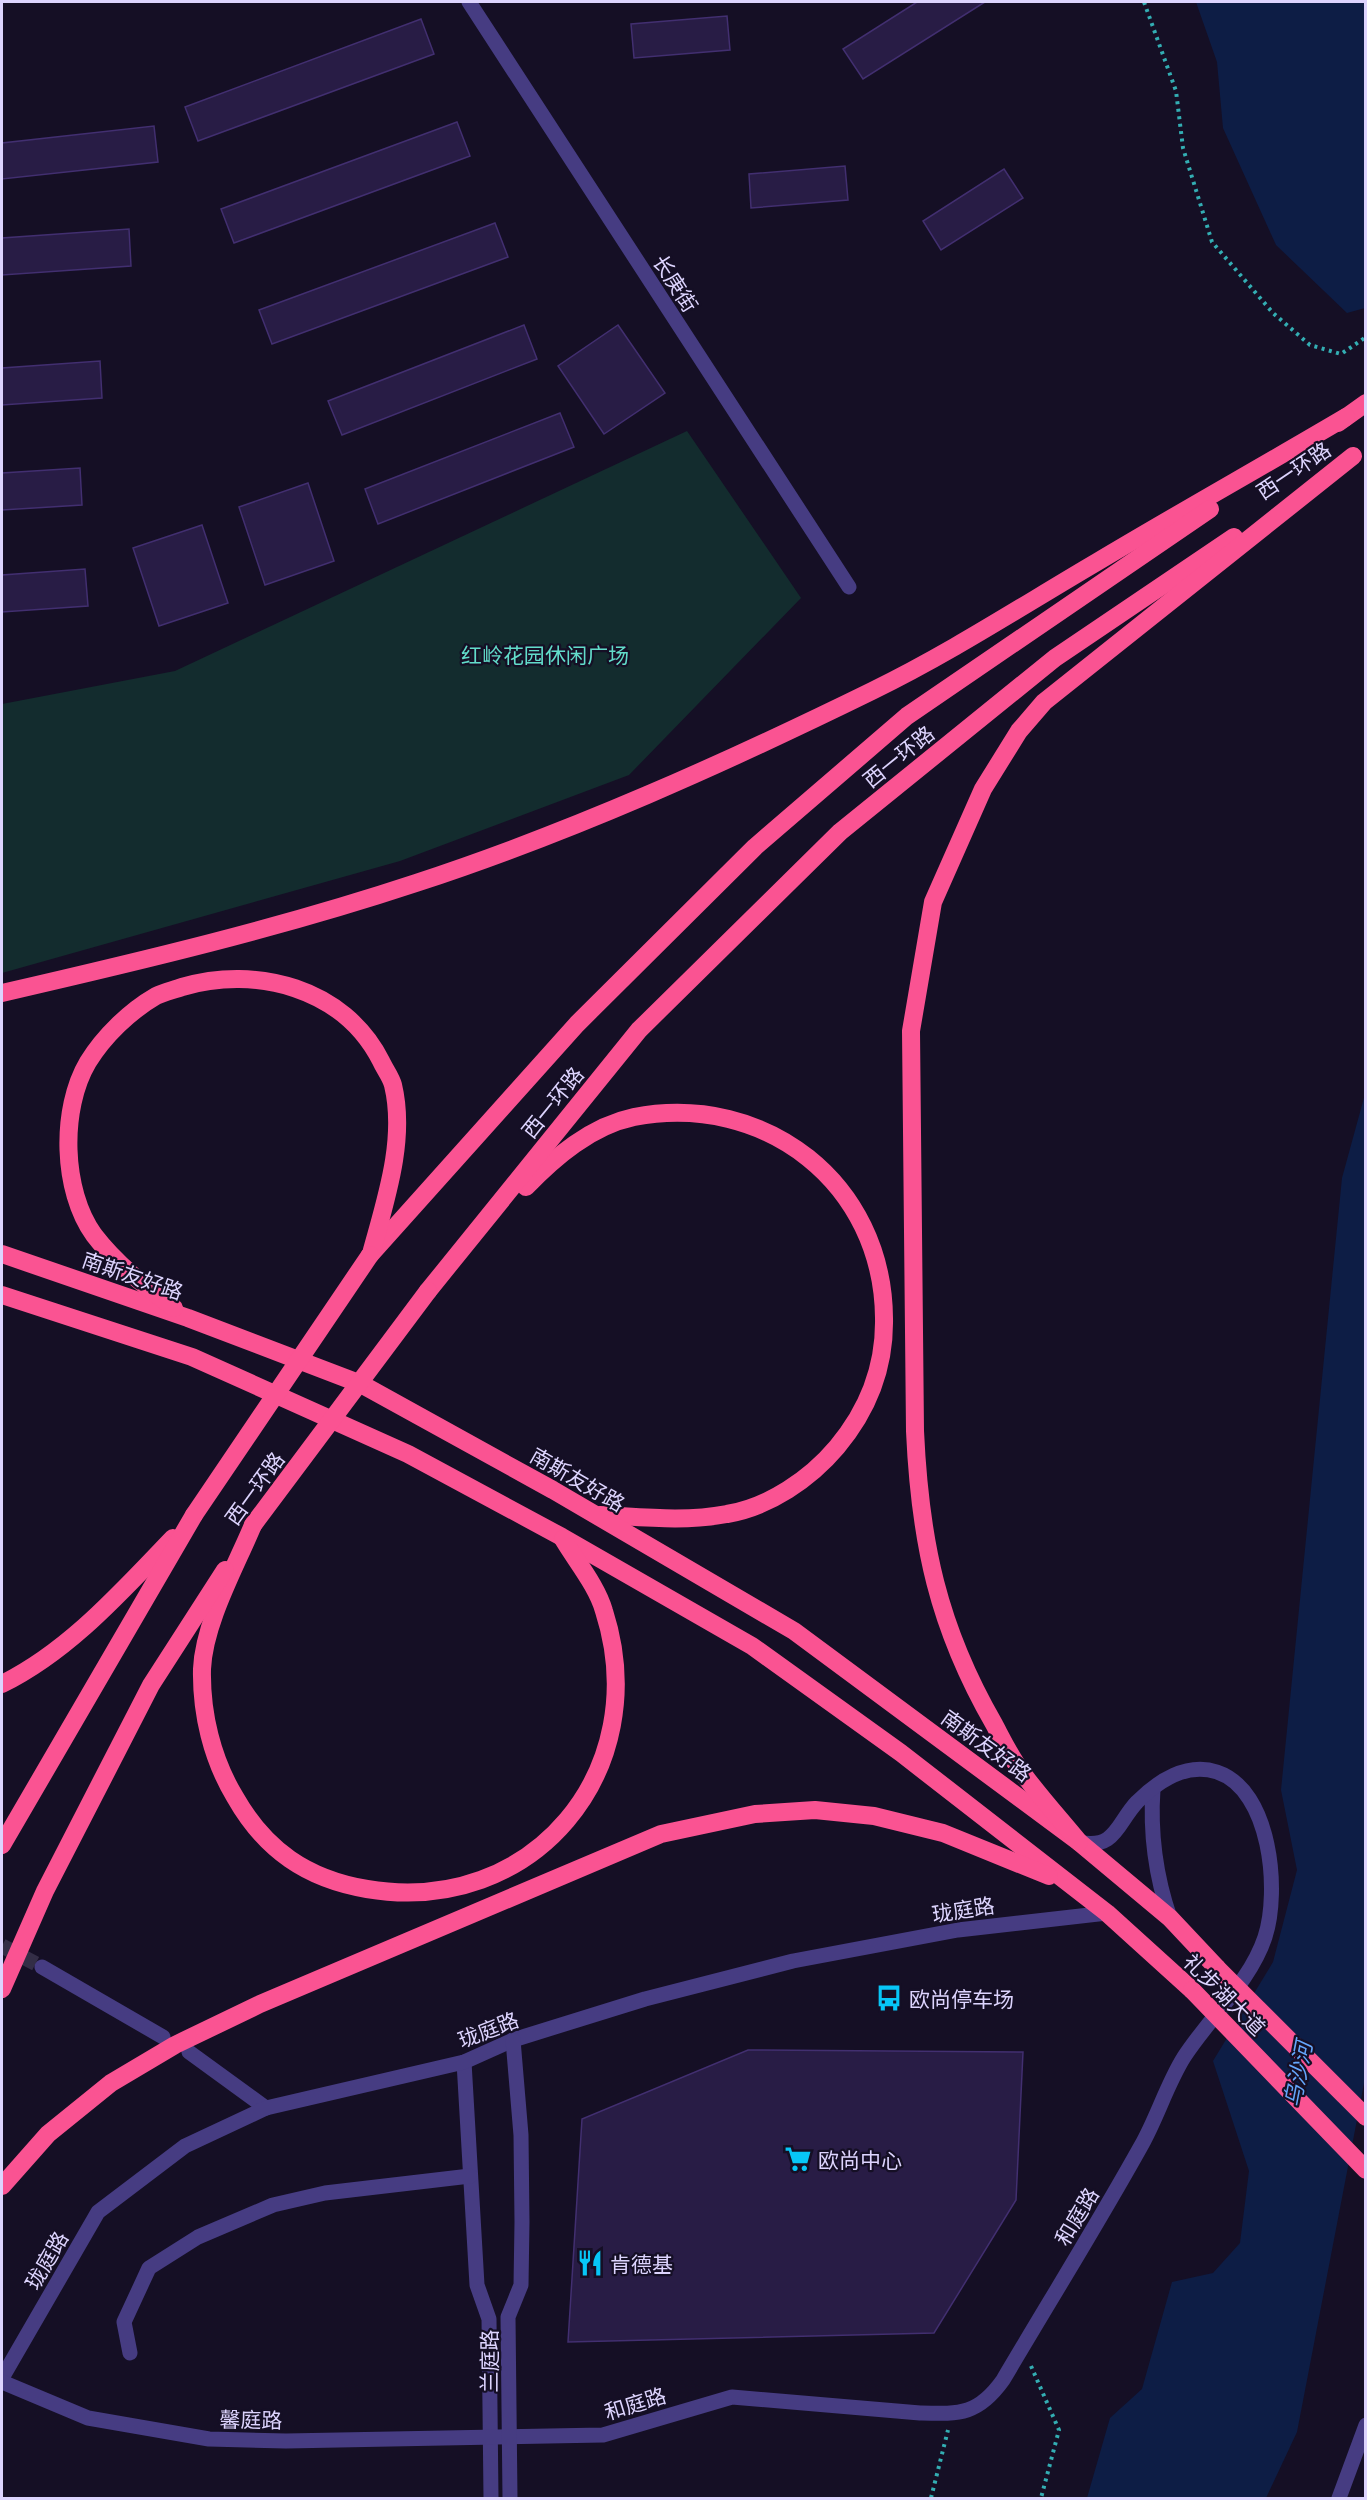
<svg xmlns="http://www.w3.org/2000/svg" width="1367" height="2500" viewBox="0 0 1367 2500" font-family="Barlow,'Noto Sans SC',sans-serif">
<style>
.green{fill:#132c2e}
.water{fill:#0d1d45}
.building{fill:#281c45;stroke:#422f70;stroke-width:1.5}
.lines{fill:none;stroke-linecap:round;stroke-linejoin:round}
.minor-tunnel{stroke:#332d46;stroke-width:15;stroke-dasharray:15 8;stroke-linecap:butt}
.path{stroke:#33aeb3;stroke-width:4;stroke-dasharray:3 4.5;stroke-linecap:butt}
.minor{stroke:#463c82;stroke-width:15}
.highway{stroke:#fa5392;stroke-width:18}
.highway-bridge{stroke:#fa5392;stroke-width:18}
.labels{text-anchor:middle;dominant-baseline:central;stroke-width:4.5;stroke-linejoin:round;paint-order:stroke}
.street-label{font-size:21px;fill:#ddd4fe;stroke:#150f25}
.park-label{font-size:21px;fill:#62dcca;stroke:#150f25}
.poi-label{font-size:21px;fill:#ddd4fe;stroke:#150f25;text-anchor:start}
.water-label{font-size:22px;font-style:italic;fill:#65a6fb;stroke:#150f25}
</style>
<rect width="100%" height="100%" fill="#150f25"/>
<!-- green -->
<polygon class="green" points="687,431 801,598 629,775 400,861 2,973 2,704 175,671"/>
<!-- water -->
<g class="water">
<polygon points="1196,2 1365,2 1365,308 1347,313 1276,245 1223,128 1217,62"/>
<polygon points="1365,1094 1365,2078 1297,2432 1266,2498 1087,2498 1110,2418 1142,2389 1172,2282 1213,2273 1240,2243 1249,2171 1213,2061 1273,1962 1297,1870 1281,1790 1342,1178"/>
</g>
<!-- building -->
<g class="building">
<polygon points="917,2 985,2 863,79 843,49"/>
<polygon points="727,16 730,50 634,58 631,24"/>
<polygon points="421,19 434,54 198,141 185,107"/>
<polygon points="457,122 470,156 234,243 221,209"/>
<polygon points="154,126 158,162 2,179 2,143"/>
<polygon points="845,166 848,200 751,208 749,174"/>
<polygon points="1004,169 1023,198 941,250 923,221"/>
<polygon points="495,223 508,257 272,344 259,310"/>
<polygon points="129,229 131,266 2,275 2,238"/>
<polygon points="524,325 537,359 342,435 328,401"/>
<polygon points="618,325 665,393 604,434 558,366"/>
<polygon points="100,361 102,398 2,405 2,368"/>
<polygon points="560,413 574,447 378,524 365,489"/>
<polygon points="80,468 82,505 2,510 2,473"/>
<polygon points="308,483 334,561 265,585 239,507"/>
<polygon points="202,525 228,603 159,626 133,548"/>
<polygon points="85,569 88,606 2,612 2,575"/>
<polygon points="748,2050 1023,2052 1016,2200 934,2333 568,2342 582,2119"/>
</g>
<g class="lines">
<!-- minor-tunnel -->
<polyline class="minor-tunnel" points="2,1946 42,1967"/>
<!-- path -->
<g class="path">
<polyline points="1144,2 1176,91 1183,148 1212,242 1273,313 1310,345 1341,354 1366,337"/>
<polyline points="1031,2366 1059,2430 1041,2498"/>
<polyline points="931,2498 948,2430"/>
</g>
<!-- minor -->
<g class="minor">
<polyline points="469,2 849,587"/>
<path d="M1153 1789C1150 1832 1156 1877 1170 1918"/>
<polyline points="42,1967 163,2037"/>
<polyline points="189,2052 266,2108"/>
<polyline points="464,2062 477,2285 489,2319 491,2498"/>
<polyline points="130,2353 124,2322 149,2268 198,2237 273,2205 325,2193 470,2176"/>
<polyline points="2,2378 98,2212 185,2146 266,2108 464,2062 513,2040 645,1999 793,1961 958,1930 1107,1913"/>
<path d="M2 2382 88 2418 209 2439 286 2441 603 2435 732 2397 920 2413C960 2414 978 2415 1003 2380 1049 2302 1097 2225 1141 2146 1157 2118 1167 2084 1184 2057 1210 2017 1250 1982 1265 1937 1280 1891 1271 1790 1217 1772 1187 1762 1158 1781 1137 1802 1117 1823 1116 1850 1079 1842"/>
<polyline points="510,2498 508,2317 521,2285 522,2222 521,2135 513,2040"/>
<polyline points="1339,2498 1366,2425"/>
</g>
<!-- highway -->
<g class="highway">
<polyline points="1338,423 1366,403"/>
<path d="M2 993C141 961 280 928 416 883 572 832 725 763 872 691 950 653 1022 606 1097 562 1179 513 1263 466 1346 417"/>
<path d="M526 1187C555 1157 591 1126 634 1117 766 1092 883 1184 884 1318 885 1366 868 1410 837 1447 810 1479 769 1507 727 1514 685 1522 642 1517 600 1515"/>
<polyline points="2,1254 188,1318 361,1384 553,1490 794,1631 1079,1842 1170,1918 1217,1968"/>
<polyline points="370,1255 577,1024 755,847 907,716 1210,509"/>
<polyline points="428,1291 639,1030 840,832 1055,658 1234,537"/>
<polyline points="2,1295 192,1357 408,1454 562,1537 752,1646 901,1753 1107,1913 1192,1990"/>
<path d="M174 1308C145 1286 117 1265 94 1235 62 1191 60 1109 88 1062 104 1036 130 1011 156 996 164 992 174 990 182 987 256 965 344 988 381 1061 384 1068 391 1077 393 1085 406 1139 386 1199 372 1250"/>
<path d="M253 1525C235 1568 204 1623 202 1669 201 1713 212 1759 235 1797 265 1850 307 1879 367 1889 533 1917 655 1770 604 1611 597 1586 576 1561 563 1539"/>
<path d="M2 1684C69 1651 121 1592 173 1538"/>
<path d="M1079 1842C1061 1820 1041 1798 1024 1775 1012 1760 1003 1741 994 1724 938 1627 920 1542 915 1431L911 1031 933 902 983 789 1019 731 1044 702 1353 456"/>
<polyline points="2,1845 194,1515"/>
<polyline points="2,1989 45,1891 151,1685 225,1570"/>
<polyline points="2,2186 48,2134 111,2083 175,2045 260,2004 661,1834 755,1814 815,1810 874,1816 943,1833 1049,1876"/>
</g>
<!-- highway-bridge -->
<g class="highway-bridge">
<polyline points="194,1515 370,1255"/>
<polyline points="253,1525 428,1291"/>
<polyline points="1217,1968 1366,2117"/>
<polyline points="1192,1990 1366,2170"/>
</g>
</g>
<!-- icons -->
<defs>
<g id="bus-bare" transform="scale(2.07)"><path d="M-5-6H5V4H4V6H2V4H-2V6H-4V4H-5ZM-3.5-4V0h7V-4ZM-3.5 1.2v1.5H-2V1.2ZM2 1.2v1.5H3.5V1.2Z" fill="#07c6f7" stroke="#150f25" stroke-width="2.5" paint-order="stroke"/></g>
<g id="supermarket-bare" transform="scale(2.07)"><path d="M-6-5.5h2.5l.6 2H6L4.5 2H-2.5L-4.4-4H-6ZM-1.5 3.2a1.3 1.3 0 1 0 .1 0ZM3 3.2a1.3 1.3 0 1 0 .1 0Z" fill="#07c6f7" stroke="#150f25" stroke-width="2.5" paint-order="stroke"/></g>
<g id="restaurant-bare" transform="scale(2.07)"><path d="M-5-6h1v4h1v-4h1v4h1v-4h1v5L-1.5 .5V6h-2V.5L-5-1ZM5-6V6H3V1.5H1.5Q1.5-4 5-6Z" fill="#07c6f7" stroke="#150f25" stroke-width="2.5" paint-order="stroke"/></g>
</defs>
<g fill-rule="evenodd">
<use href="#bus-bare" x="889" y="1998"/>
<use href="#supermarket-bare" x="798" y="2159"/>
<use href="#restaurant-bare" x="590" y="2263"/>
</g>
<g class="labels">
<!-- street labels -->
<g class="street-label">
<text transform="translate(676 283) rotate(57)">长庚街</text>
<text transform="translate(1293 470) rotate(-34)">西一环路</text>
<text transform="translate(898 756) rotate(-39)">西一环路</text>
<text transform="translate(552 1102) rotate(-51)">西一环路</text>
<text transform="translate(133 1275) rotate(19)">南斯友好路</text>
<text transform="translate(578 1479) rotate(30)">南斯友好路</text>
<text transform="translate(254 1488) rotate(-54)">西一环路</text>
<text transform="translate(987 1745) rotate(36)">南斯友好路</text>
<text transform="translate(963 1909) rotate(-9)">珑庭路</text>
<text transform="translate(1225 1994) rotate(45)">礼步湖大道</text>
<text transform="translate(488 2029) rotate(-21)">珑庭路</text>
<text transform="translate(1076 2216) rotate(-59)">和庭路</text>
<text transform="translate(46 2260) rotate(-60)">珑庭路</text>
<text transform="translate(488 2361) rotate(-90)">兰庭路</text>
<text transform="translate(635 2403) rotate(-17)">和庭路</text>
<text transform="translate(251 2419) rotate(1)">馨庭路</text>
</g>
<!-- park labels -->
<g class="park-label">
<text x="545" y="654">红岭花园休闲广场</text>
</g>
<!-- poi labels -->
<g class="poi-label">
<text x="909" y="1998">欧尚停车场</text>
<text x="818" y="2159">欧尚中心</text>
<text x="610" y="2263">肯德基</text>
</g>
<!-- water labels -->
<g class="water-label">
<text transform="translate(1297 2074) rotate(-79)">乌沙河</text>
</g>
</g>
<!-- border -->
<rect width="1367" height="2500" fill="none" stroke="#ddd4fe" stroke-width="6"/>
</svg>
